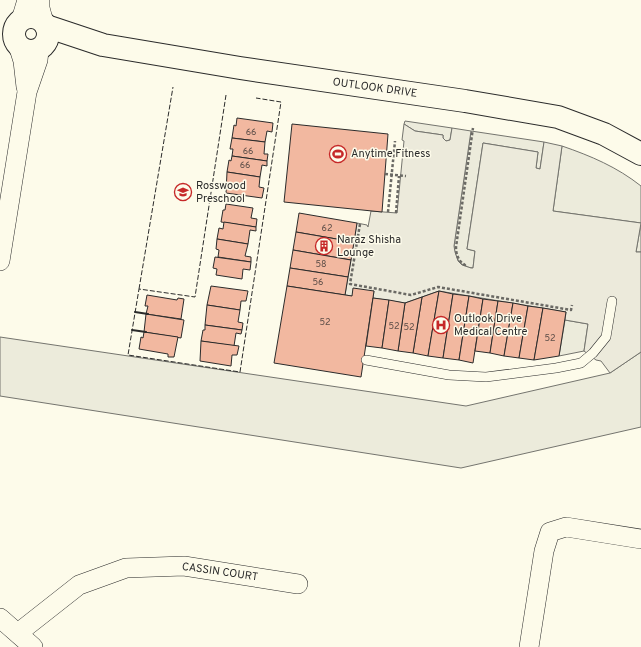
<svg xmlns="http://www.w3.org/2000/svg" width="641" height="647" viewBox="0 0 641 647" font-family="Overpass,sans-serif">
<style>
.green{fill:#ecebdb;stroke:#74746e}
.parking{fill:#eceadb;stroke:#74746e}
.building{fill:#f2b8a0;stroke:#2b2b2b}
.lines{fill:none;stroke-linecap:round;stroke-linejoin:round}
.service-casing{stroke:#2b2b2b;stroke-width:10}
.minor-casing{stroke:#2b2b2b;stroke-width:20}
.tertiary-casing{stroke:#2b2b2b;stroke-width:24}
.path{stroke:#6a6964;stroke-width:2.5;stroke-dasharray:3 2;stroke-linecap:butt}
.service{stroke:#fdfbea;stroke-width:9}
.minor{stroke:#fdfbea;stroke-width:19}
.tertiary{stroke:#fdfbea;stroke-width:22}
.fence{stroke:#2b2b2b;stroke-width:1;stroke-dasharray:5 2;stroke-linecap:butt}
.wall{stroke:#2b2b2b;stroke-width:2}
.labels{text-anchor:middle;dominant-baseline:central;stroke-width:3;stroke-linejoin:round;paint-order:stroke}
.number-label{font-size:9px;fill:#5d4e48}
.street-label{font-size:11px;fill:#2b2b2b;stroke:#fdfbea}
.poi-label{font-size:11px;fill:#2b2b2b;stroke:#fdfbea;text-anchor:start}
</style>
<rect width="100%" height="100%" fill="#fdfbea"/>
<!-- green -->
<g class="green">
<polygon points="405,121 452,128 450,140 446,141 443,138 443,135 415,131 404,124"/>
<path d="M471 131 544 142 540 169 536 168 538 152 483 143 467 249 475 251 473 268C460 267 455 258 454 246Z"/>
<path d="M562 146C591 156 617 167 641 186V252H636L641 223 553 211Z"/>
<polygon points="565,320 588,324 584,351 559,356"/>
<polygon points="0,337 466,406 610,373 641,352 641,427 461,468 0,396"/>
</g>
<!-- parking -->
<polygon class="parking" points="404,124 415,131 443,135 443,138 446,141 450,140 452,128 471,131 454,246 455,252 458,261 462,265 471,268 473,268 475,251 467,249 483,143 538,152 536,168 540,169 544,142 562,146 553,211 641,223 636,252 641,252 641,352 610,373 601,361 596,360 584,351 588,324 565,320 566,312 439,291 405,303 373,298 374,291 352,296 345,295 357,223 367,225 368,227 371,211 397,213 404,141 402,140"/>
<!-- building -->
<g class="building">
<polygon points="237,118 273,123 272,132 267,131 265,142 232,138 234,125 236,126"/>
<polygon points="292,124 388,134 382,212 284,202"/>
<polygon points="232,138 265,142 264,154 268,154 267,161 232,156 233,149 230,149"/>
<polygon points="232,156 267,161 267,166 262,165 260,177 227,172 229,160 231,161"/>
<polygon points="227,172 260,177 259,187 264,188 262,198 226,193"/>
<polygon points="226,204 253,208 251,218 257,219 256,227 221,222 223,210 225,210"/>
<polygon points="299,213 357,223 354,242 296,232"/>
<polygon points="224,222 256,227 256,231 250,230 248,244 217,239 219,228 223,229"/>
<polygon points="296,232 354,242 351,260 293,250"/>
<polygon points="217,239 248,244 245,256 251,257 251,262 218,257 219,250 216,249"/>
<polygon points="293,250 351,260 348,277 290,268"/>
<polygon points="215,257 251,262 250,270 243,269 242,279 216,275 217,269 213,268"/>
<polygon points="290,268 348,277 345,295 287,286"/>
<polygon points="211,286 248,291 246,301 241,301 240,310 207,305"/>
<polygon points="287,286 352,296 353,288 374,291 361,377 274,363"/>
<polygon points="439,291 428,356 413,353 422,297"/>
<polygon points="439,291 453,294 443,358 428,356"/>
<polygon points="453,294 469,296 459,360 443,358"/>
<polygon points="147,295 177,300 178,298 184,299 181,319 146,314 148,306 145,306"/>
<polygon points="469,296 483,299 473,363 459,360"/>
<polygon points="422,297 413,353 398,351 405,303"/>
<polygon points="373,298 389,300 382,348 366,346"/>
<polygon points="483,299 498,301 490,353 475,351"/>
<polygon points="389,300 405,303 398,351 382,348"/>
<polygon points="498,301 513,303 504,356 490,353"/>
<polygon points="513,303 528,306 519,358 504,356"/>
<polygon points="207,305 240,310 238,322 243,323 242,330 205,325"/>
<polygon points="528,306 543,308 534,360 519,358"/>
<polygon points="543,308 566,312 559,356 534,360"/>
<polygon points="146,314 184,320 181,338 144,332"/>
<polygon points="205,325 242,330 241,334 236,333 234,346 201,341 203,330 205,330"/>
<polygon points="144,332 178,337 174,357 168,357 168,354 139,349 141,337 143,338"/>
<polygon points="201,341 239,346 237,355 232,355 231,366 200,361"/>
</g>
<g class="lines">
<!-- service casing -->
<g class="service-casing">
<polyline id="service" points="366,360 449,375 486,377 556,368 581,363 593,353 606,337 612,301"/>
</g>
<!-- minor casing -->
<g class="minor-casing">
<g id="minor">
<polyline points="40,0 40,8 44,23"/>
<polyline points="21,20 27,0"/>
<polyline points="18,45 23,61 26,87"/>
<polyline points="0,261 27,92 38,60 39,50"/>
<polyline points="0,618 33,647"/>
<polyline points="18,633 79,585 126,568 184,566 298,584"/>
<polyline points="529,647 544,551 550,532 566,527 641,539"/>
</g>
</g>
<!-- tertiary casing -->
<g class="tertiary-casing">
<g id="tertiary">
<circle cx="31" cy="34" r="17"/>
<polyline points="46,26 103,45 240,68 465,101 558,117 604,134 641,154"/>
</g>
</g>
<!-- path -->
<g class="path">
<polyline points="385,174 406,176"/>
<polyline points="388,212 395,141"/>
<polyline points="396,213 399,176"/>
<polyline points="360,224 350,284 411,295 438,287 571,310 572,305"/>
<path d="M465 266V265C458 261 456 254 456 247L473 128"/>
</g>
<!-- service -->
<use href="#service" class="service"/>
<!-- minor -->
<use href="#minor" class="minor"/>
<!-- tertiary -->
<use href="#tertiary" class="tertiary"/>
<!-- fence -->
<g class="fence">
<polyline points="226,95 195,297 139,289 128,355 240,372 281,102 256,98"/>
<polyline points="139,289 173,87"/>
</g>
<!-- wall -->
<g class="wall">
<polyline points="135,312 148,314"/>
<polyline points="132,330 146,332"/>
</g>
</g>
<!-- icons -->
<defs>
<g id="stadium-ring" transform="scale(0.9)"><circle r="9.5" fill="#fdfbea" stroke="#c62828" stroke-width="1.5"/><path d="M0-5a6.5 5 0 1 0 0 10a6.5 5 0 1 0 0-10ZM-3.5-1.8h7v3.6h-7Z" fill="#c62828"/></g>
<g id="school-ring" transform="scale(0.9)"><circle r="9.5" fill="#fdfbea" stroke="#c62828" stroke-width="1.5"/><path d="M0-5L7-2L0 1L-7-2ZM-4 1L0 2.5L4 1V4Q0 6-4 4Z" fill="#c62828"/></g>
<g id="building-ring" transform="scale(0.9)"><circle r="9.5" fill="#fdfbea" stroke="#c62828" stroke-width="1.5"/><path d="M-4-6H4V6H1V3H-1V6H-4ZM-2.5-4.3h1.7v1.8h-1.7ZM.8-4.3h1.7v1.8H.8ZM-2.5-1h1.7V.8h-1.7ZM.8-1h1.7V.8H.8Z" fill="#c62828"/></g>
<g id="hospital-ring" transform="scale(0.9)"><circle r="9.5" fill="#fdfbea" stroke="#c62828" stroke-width="1.5"/><path d="M-5-5h3v3.5h4V-5h3V5h-3V1.5h-4V5h-3Z" fill="#c62828"/></g>
</defs>
<g fill-rule="evenodd">
<use href="#stadium-ring" x="338" y="154"/>
<use href="#school-ring" x="183" y="192"/>
<use href="#building-ring" x="324" y="246"/>
<use href="#hospital-ring" x="441" y="325"/>
</g>
<g class="labels">
<!-- number labels -->
<g class="number-label">
<text x="251" y="132">66</text>
<text x="248" y="151">66</text>
<text x="245" y="165">66</text>
<text x="327" y="228">62</text>
<text x="321" y="264">58</text>
<text x="318" y="282">56</text>
<text x="325" y="322">52</text>
<text x="394" y="326">52</text>
<text x="409" y="327">52</text>
<text x="550" y="338">52</text>
</g>
<!-- street labels -->
<g class="street-label">
<text transform="translate(375 88) rotate(8)">OUTLOOK DRIVE</text>
<text transform="translate(220 572) rotate(8)">CASSIN COURT</text>
</g>
<!-- poi labels -->
<g class="poi-label">
<text x="351" y="154">Anytime Fitness</text>
<text x="196" y="186">Rosswood<tspan x="196" dy="13">Preschool</tspan></text>
<text x="337" y="240">Naraz Shisha<tspan x="337" dy="13">Lounge</tspan></text>
<text x="454" y="319">Outlook Drive<tspan x="454" dy="13">Medical Centre</tspan></text>
</g>
</g>
</svg>
